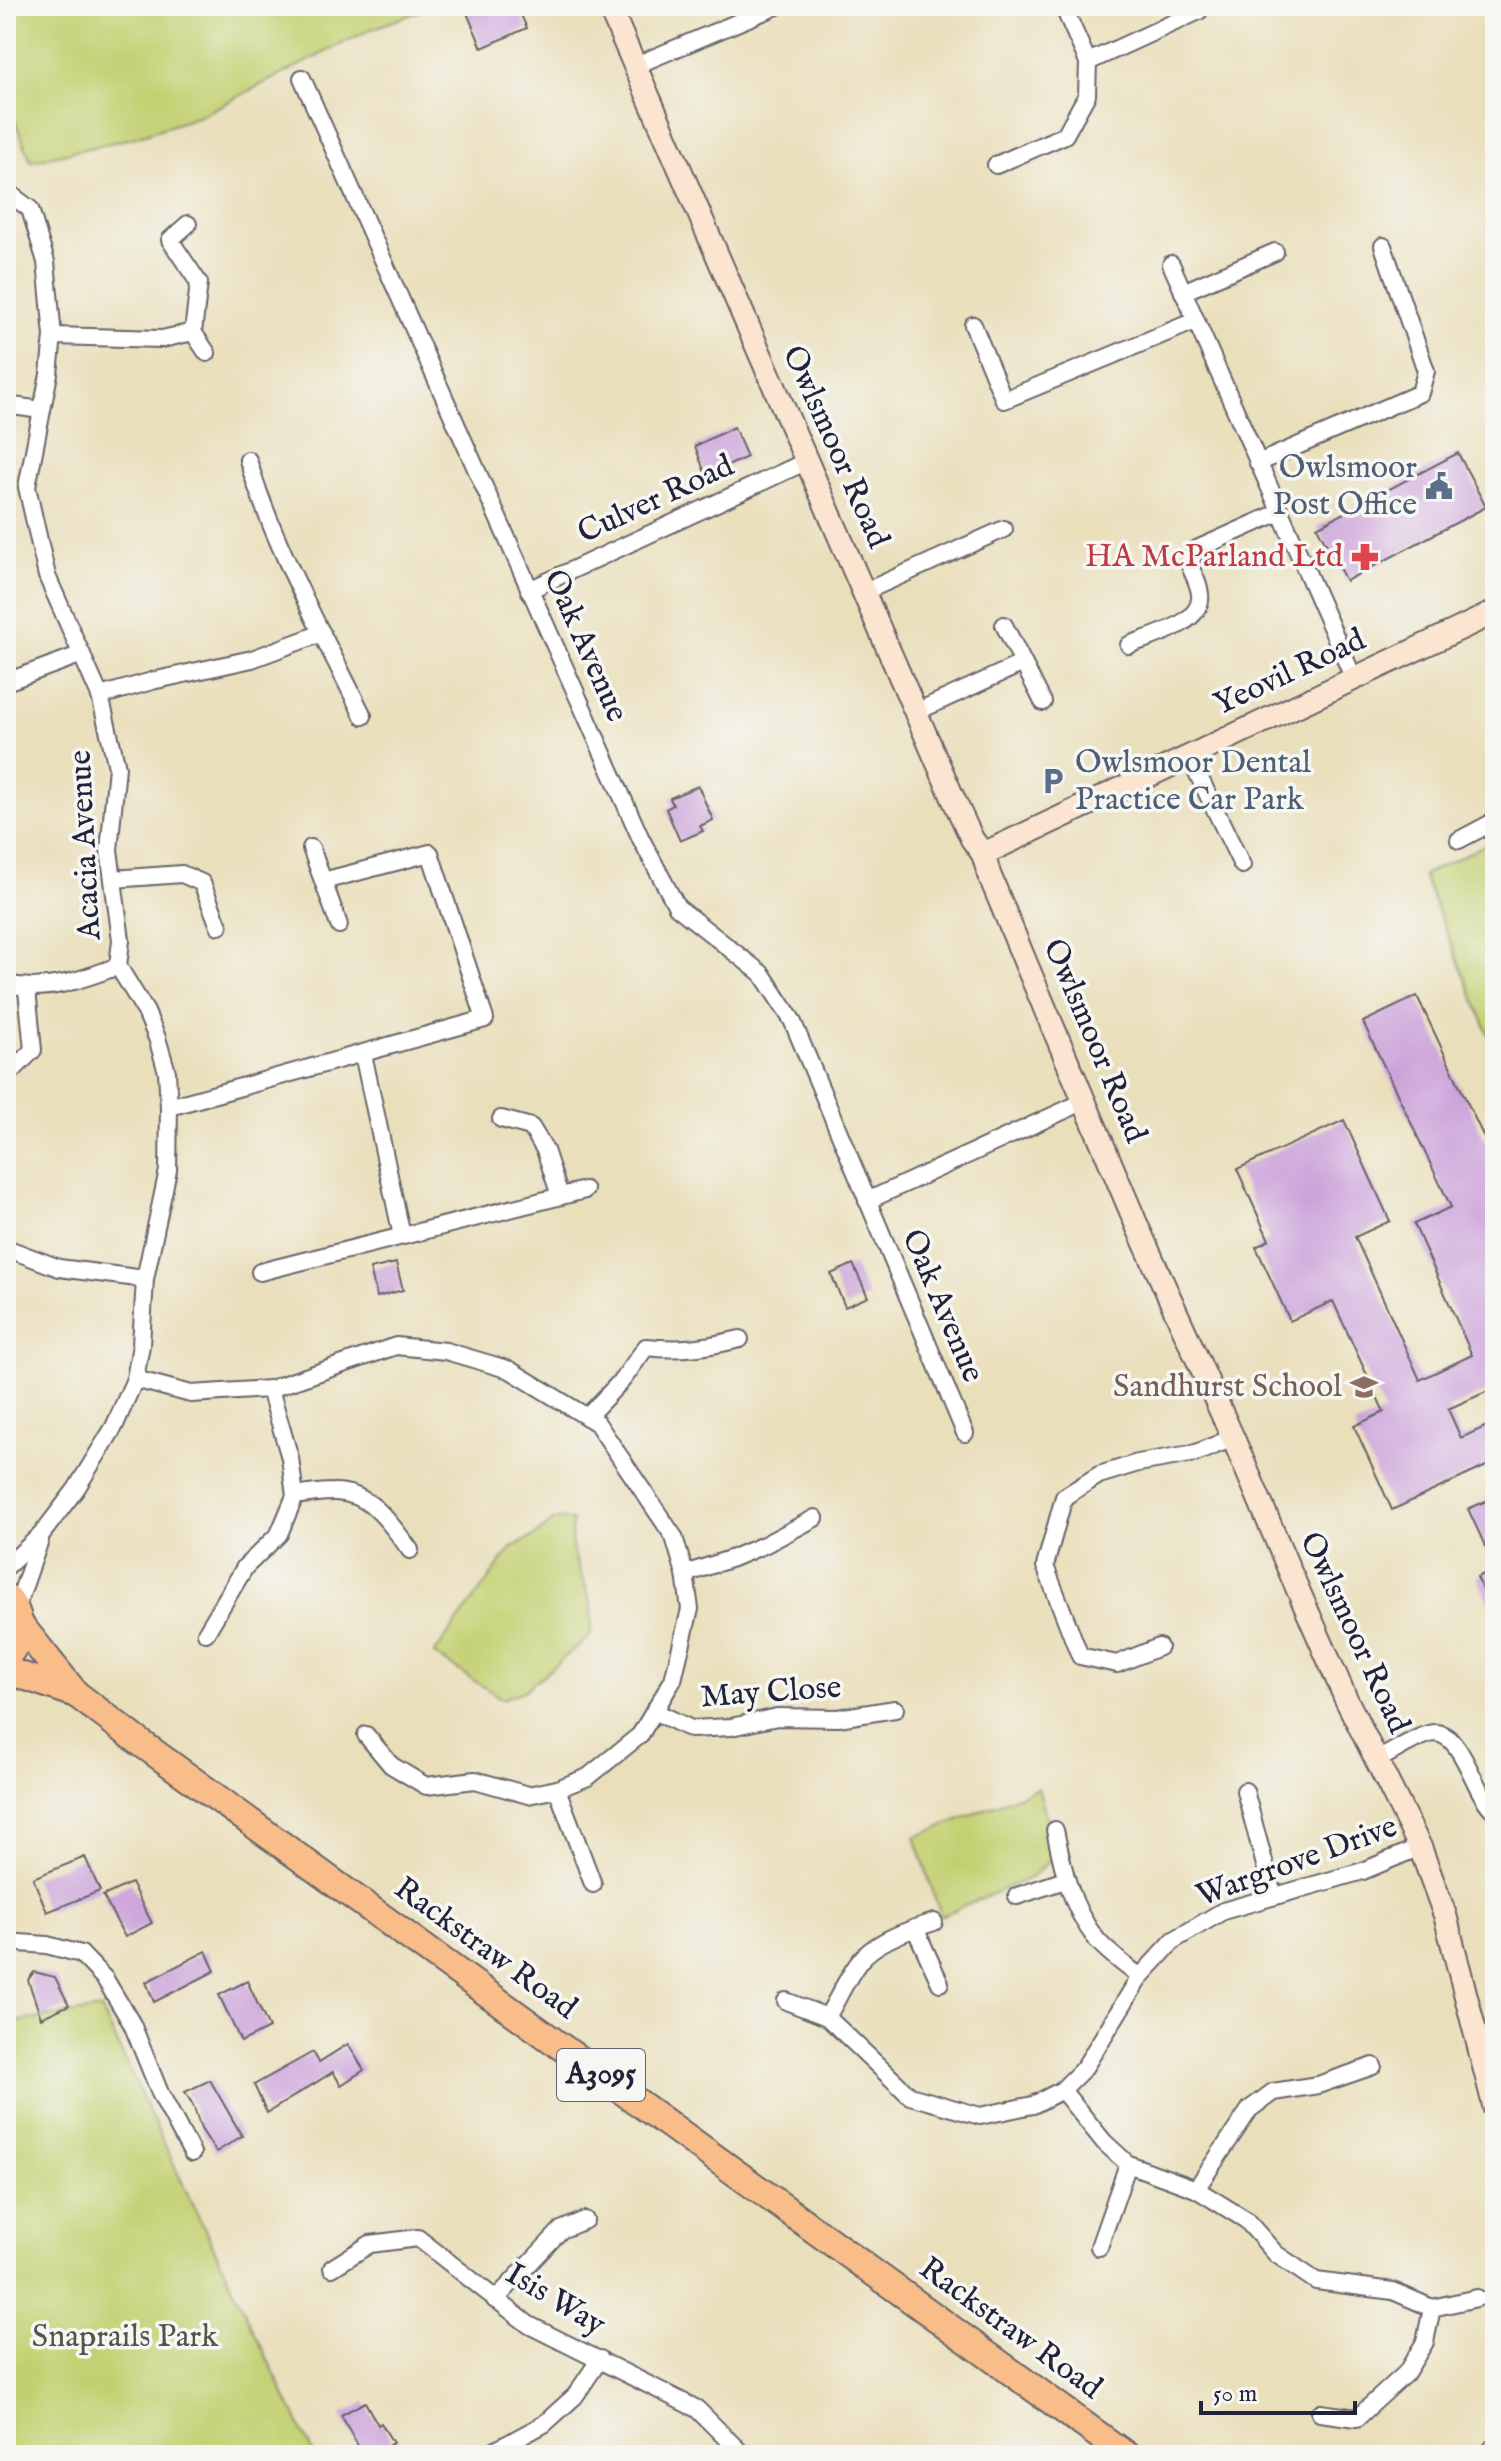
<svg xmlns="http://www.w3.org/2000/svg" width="1501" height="2461" viewBox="0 0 1501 2461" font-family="'IM FELL English',serif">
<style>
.green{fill:#c3d071;stroke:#727956;stroke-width:2}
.building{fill:#cca3da}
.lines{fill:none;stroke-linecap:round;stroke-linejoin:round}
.street-casing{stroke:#686468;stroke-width:20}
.secondary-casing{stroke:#686468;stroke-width:26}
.primary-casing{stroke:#686468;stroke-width:30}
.street{stroke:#fff;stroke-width:16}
.secondary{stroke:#fce5d0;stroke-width:22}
.primary{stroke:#f8bd89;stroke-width:26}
.labels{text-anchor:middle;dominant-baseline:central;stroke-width:7;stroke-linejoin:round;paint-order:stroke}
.shield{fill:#f6f6f2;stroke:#626272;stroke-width:2}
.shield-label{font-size:30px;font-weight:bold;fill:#22223b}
.street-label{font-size:32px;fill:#22223b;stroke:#f6f6f2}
.service-label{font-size:32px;fill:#4e5e75;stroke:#f6f6f2;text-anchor:end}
.health-label{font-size:32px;fill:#be3a42;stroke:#f6f6f2;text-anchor:end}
.education-label{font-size:32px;fill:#785e54;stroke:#f6f6f2;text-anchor:end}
.park-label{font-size:32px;fill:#52564b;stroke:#f6f6f2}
</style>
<rect width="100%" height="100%" fill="#f6f6f2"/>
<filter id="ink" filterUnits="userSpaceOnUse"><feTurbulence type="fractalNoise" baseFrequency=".0125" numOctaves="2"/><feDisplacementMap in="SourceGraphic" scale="16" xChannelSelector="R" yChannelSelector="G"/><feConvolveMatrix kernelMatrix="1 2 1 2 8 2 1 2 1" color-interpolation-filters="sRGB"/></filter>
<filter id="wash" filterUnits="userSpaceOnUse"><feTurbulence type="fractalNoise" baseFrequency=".006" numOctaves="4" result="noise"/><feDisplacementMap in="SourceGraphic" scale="32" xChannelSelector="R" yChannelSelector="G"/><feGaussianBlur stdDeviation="1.8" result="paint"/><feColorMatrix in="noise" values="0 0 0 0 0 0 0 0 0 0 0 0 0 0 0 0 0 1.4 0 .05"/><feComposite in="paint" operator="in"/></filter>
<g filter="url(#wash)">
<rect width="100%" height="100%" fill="#eadfbb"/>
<!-- green -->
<g class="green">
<polygon points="6,6 434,6 369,30 200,116 136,137 31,161 6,98"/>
<polygon points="1495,840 1495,1050 1423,875"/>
<path d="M556 1519H566L573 1522C564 1554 591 1584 592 1617 593 1623 591 1630 590 1636L524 1691 502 1699 434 1654 512 1547 533 1537Z"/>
<polygon points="1038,1788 1054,1843 1049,1861 1032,1877 941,1916 915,1837"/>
<polygon points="101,2009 188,2195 314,2455 6,2455 6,2023"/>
</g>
<g id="blocks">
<!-- building -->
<g class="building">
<polygon points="464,6 517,6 527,28 482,48"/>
<polygon points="734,427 747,457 706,476 695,446"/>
<polygon points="1458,453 1486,507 1346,581 1317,527"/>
<polygon points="698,786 713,820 700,826 703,831 680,841 666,809 673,805 670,798"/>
<polygon points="1417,996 1495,1161 1495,1388 1448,1409 1461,1438 1489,1425 1495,1439 1495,1462 1392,1510 1354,1426 1384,1412 1333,1301 1290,1321 1256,1247 1269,1240 1237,1169 1344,1120 1390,1221 1355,1237 1420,1380 1472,1355 1414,1224 1451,1207 1363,1022"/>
<polygon points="396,1263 403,1290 377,1297 370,1269"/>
<polygon points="853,1264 868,1297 845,1307 831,1274"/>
<polygon points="1495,1497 1495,1567 1468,1509"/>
<polygon points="1495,1569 1495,1616 1477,1577"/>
<polygon points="85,1857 100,1891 47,1912 33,1878"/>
<polygon points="131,1883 152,1923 125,1937 103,1896"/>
<polygon points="206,1951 215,1971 154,2002 146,1982"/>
<polygon points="34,1972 55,1977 69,2005 41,2018 28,1980"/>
<polygon points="247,1981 269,2028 241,2042 219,1995"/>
<polygon points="348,2044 364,2070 341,2085 333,2072 267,2113 254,2085 313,2052 319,2062"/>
<polygon points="210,2080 242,2136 216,2152 201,2129 193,2105 185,2092"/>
<polygon points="365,2402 378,2425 381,2423 393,2443 389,2445 395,2455 363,2455 341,2415"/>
</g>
</g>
</g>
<g filter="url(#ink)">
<use href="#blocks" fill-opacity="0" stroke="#686468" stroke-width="2"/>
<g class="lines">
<!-- street casing -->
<g class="street-casing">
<g id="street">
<polyline points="1088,62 1199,11"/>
<polyline points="634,66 777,6"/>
<polyline points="302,78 641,839 677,907 762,974 792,1020 965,1433"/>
<polyline points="996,165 1065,135 1087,95 1088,62 1063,6"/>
<polyline points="6,191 30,209 46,262 53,336 49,374 27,487 47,576 100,696 117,767 109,850 121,940 118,966 146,1012 157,1038 167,1072 169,1107 168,1170 145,1279 141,1345 135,1379 114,1427 76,1489 41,1535 6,1567"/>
<polyline points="188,224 170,240 199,283 193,332 207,353"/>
<polyline points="1171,264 1354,679"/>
<polyline points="1183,292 1275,252"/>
<polyline points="973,325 1004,400 1195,321"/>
<polyline points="53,336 162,339 193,332"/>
<polyline points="6,405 41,410"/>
<path d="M248 460C275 549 322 632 363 716"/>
<polyline points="1258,463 1420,393 1426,371 1383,246"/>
<polyline points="529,590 807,461"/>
<polyline points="864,592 1004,529"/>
<polyline points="1004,625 1043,702"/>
<path d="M1129 645C1151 636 1204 624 1200 594 1199 584 1193 573 1189 564L1197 549 1280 512"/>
<polyline points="6,682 82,654"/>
<polyline points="100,696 152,681 252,659 322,633"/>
<polyline points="916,712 1023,663"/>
<polyline points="1189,756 1242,865"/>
<polyline points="1459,840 1495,821"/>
<polyline points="311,848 339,925"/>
<polyline points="113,879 182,874 202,883 219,926"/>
<path d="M6 984C46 993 81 980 118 966"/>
<polyline points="363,1054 402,1236"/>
<polyline points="8,1075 33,1050 27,989"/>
<polyline points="169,1107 485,1019 430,853 323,881"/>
<polyline points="501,1119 531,1127 545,1150 560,1196"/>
<polyline points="867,1201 1085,1101"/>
<polyline points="6,1248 59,1268 145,1279"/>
<polyline points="260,1272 585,1190"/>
<polyline points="135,1379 191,1394 270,1389 396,1346 446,1351 510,1370 597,1423 674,1537 685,1574 690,1609 673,1680 640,1735 588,1777 557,1789 528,1795 475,1780 426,1786 391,1765 366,1735"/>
<path d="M587 1417 623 1379 646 1347C680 1351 707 1347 740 1339"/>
<path d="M295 1496C308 1494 321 1492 333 1492 370 1491 391 1524 410 1550"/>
<polyline points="685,1574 733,1558 766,1544 815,1518"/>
<polyline points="16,1609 40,1540"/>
<polyline points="206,1633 245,1567 279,1534 295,1496 290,1458 270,1389"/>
<polyline points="1159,1647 1117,1664 1080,1656 1045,1566 1064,1497 1099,1475 1138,1463 1196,1453 1233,1438"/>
<polyline points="654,1711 691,1729 731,1727 777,1717 838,1718 895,1709"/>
<path d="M1377 1760C1394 1752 1411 1739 1429 1734 1462 1724 1473 1796 1495 1811"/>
<polyline points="557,1789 593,1884"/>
<polyline points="1245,1791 1273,1895"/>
<path d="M1055 1830C1063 1869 1071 1908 1097 1940 1109 1954 1127 1966 1140 1977"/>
<polyline points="1017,1896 1065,1880"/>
<polyline points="915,1928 940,1983"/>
<polyline points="6,1942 47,1945 81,1954 105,1979 132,2024 160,2093 192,2153"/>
<polyline points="786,2001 827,2017 910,2096 980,2116 1033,2105 1062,2090 1084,2068 1140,1977 1174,1940 1223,1911 1363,1871 1420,1847"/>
<path d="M827 2017C838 1999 847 1977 860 1961 875 1941 911 1929 934 1922"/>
<polyline points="1062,2090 1104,2142 1128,2164 1196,2189 1246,2220 1276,2254 1316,2281 1393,2291 1432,2308 1425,2342 1406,2373 1357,2418 1320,2413"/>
<polyline points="1196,2189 1250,2109 1273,2092 1318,2085 1373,2066"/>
<polyline points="1099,2247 1128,2164"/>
<polyline points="332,2268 370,2244 418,2238 529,2325 697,2409 743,2455"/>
<polyline points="495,2300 561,2230 585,2220"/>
<polyline points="1432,2308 1477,2298"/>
<polyline points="487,2455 544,2424 575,2396 600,2359"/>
</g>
</g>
<!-- secondary casing -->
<g class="secondary-casing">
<g id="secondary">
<polyline points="609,6 953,798 972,839 983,854 989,874 1027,966 1138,1228 1233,1438 1291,1574 1346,1699 1420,1847 1445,1915 1495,2109"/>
<polyline points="983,854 1495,612"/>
<polyline points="1491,2455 1495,2450"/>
</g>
</g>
<!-- primary casing -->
<g class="primary-casing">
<g id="primary">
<path d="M6 1597C23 1615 24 1639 6 1657"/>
<polyline points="20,1624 76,1694 141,1743 1126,2455"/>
<polyline points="6,1670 76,1694"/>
</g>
</g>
<!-- street -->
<use href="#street" class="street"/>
<!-- secondary -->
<use href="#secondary" class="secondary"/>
<!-- primary -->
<use href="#primary" class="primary"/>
</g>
</g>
<!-- icons -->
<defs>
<g id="civic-bare" transform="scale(2.16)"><path d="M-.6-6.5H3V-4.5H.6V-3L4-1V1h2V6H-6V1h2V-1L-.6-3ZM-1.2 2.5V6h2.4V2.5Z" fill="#5c6f8a" stroke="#f6f6f2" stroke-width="2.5" paint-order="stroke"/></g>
<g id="pharmacy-bare" transform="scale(2.16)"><path d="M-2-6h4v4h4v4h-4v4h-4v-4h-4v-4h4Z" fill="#e0444e" stroke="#f6f6f2" stroke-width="2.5" paint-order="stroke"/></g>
<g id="parking-bare" transform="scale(2.16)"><path d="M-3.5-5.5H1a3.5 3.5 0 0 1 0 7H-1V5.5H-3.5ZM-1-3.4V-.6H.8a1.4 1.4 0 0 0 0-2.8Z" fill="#5c6f8a" stroke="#f6f6f2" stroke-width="2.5" paint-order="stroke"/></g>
<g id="school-bare" transform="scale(2.16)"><path d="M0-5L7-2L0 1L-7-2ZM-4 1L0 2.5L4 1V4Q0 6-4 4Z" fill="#8d6e63" stroke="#f6f6f2" stroke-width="2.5" paint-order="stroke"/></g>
</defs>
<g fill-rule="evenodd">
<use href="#civic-bare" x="1439" y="486"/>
<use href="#pharmacy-bare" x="1365" y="557"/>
<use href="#parking-bare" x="1053" y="781"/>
<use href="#school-bare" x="1364" y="1387"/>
</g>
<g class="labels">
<!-- shield labels -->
<rect class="shield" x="557" y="2049" width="88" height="52" rx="6"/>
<g class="shield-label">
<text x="601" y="2075">A3095</text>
</g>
<!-- street labels -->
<g class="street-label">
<text transform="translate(835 447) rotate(66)">Owlsmoor Road</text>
<text transform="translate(656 500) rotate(-25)">Culver Road</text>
<text transform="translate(585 646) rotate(66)">Oak Avenue</text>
<text transform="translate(1290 673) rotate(-25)">Yeovil Road</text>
<text transform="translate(86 845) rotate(-93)">Acacia Avenue</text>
<text transform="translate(1094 1041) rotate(67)">Owlsmoor Road</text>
<text transform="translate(942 1306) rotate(67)">Oak Avenue</text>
<text transform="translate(1354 1633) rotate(65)">Owlsmoor Road</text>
<text transform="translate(771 1693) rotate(-4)">May Close</text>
<text transform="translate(1297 1862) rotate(-20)">Wargrove Drive</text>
<text transform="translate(485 1949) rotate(36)">Rackstraw Road</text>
<text transform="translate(555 2300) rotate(31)">Isis Way</text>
<text transform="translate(1010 2329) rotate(36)">Rackstraw Road</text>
</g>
<!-- service labels -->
<g class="service-label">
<text x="1417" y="468">Owlsmoor<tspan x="1417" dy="37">Post Office</tspan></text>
<text x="1075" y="763" text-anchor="start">Owlsmoor Dental<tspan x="1075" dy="37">Practice Car Park</tspan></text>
</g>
<!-- health labels -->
<g class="health-label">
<text x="1343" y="557">HA McParland Ltd</text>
</g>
<!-- education labels -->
<g class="education-label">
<text x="1342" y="1387">Sandhurst School</text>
</g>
<!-- park labels -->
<g class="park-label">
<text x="125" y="2337">Snaprails Park</text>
</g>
</g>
<!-- margin -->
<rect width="1501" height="2461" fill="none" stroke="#f6f6f2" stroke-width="32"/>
<!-- scale -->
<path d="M1201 2401v12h154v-12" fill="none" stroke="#22223b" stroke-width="4"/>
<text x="1213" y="2401" font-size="24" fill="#22223b" stroke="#f6f6f2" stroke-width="6" paint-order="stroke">50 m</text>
</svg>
